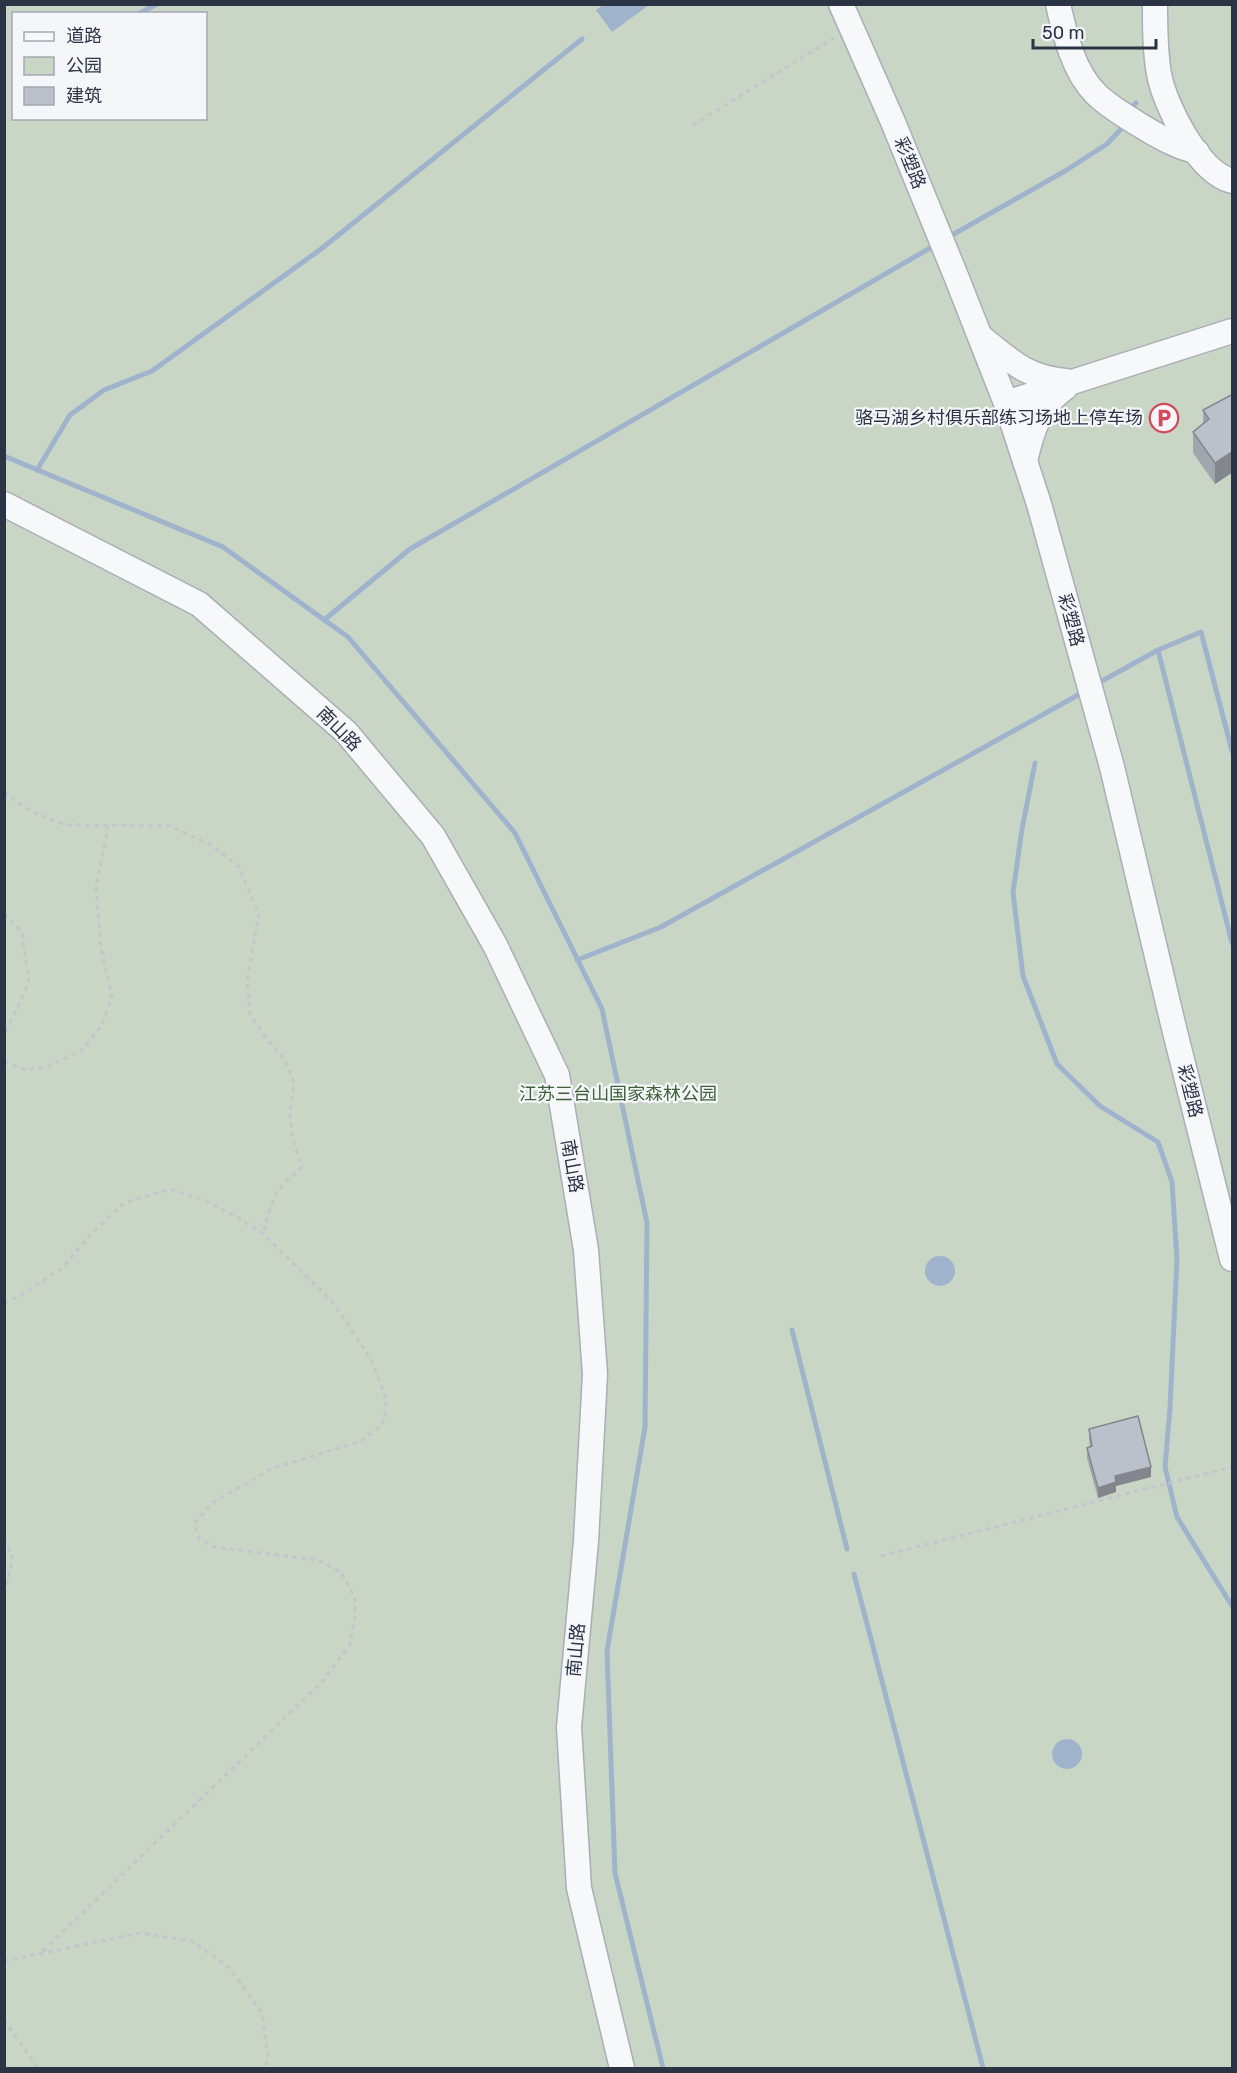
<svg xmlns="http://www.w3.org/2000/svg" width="1237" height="2073" viewBox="0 0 1237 2073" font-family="Rubik,'Noto Sans SC',sans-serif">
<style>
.green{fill:#c9d6c5;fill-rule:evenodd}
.water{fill:#9fb4cc}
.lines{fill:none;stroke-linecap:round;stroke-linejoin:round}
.stream{stroke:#9fb4cc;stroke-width:5}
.minor-casing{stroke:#a9aeb7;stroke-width:27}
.path{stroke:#c2c5cb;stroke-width:3;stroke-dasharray:4.5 4.5;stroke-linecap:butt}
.minor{stroke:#f7f8fa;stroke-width:24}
.wall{fill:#a1a5ae}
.shaded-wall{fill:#83868d}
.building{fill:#bbc0ca;stroke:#83868d;stroke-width:1.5}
.labels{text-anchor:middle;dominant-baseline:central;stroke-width:4.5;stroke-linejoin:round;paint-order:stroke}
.street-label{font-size:18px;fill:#2b3445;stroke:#f4f6f9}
.poi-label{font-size:18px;fill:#2b3445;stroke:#f4f6f9;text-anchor:end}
.park-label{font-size:18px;fill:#3f6138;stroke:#f4f6f9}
</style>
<rect width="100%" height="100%" fill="#e4e7ec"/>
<!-- green -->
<path class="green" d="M5 5H1232V2068H5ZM14 14H206V118H14Z"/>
<!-- water -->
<g class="water">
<polygon points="603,5 603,4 649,5 612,32 596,10"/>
<circle cx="940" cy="1271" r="15"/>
<circle cx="1067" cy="1754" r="15"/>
</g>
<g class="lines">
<!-- stream -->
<g class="stream">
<polyline points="138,14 157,4"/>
<polyline points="1134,105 1136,103"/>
<polyline points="954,234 1065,171 1107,144 1122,128"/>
<polyline points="4,456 223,547 348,637 515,833 602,1009 647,1223 645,1427 607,1651 615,1873 663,2068"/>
<polyline points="37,470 70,415 104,390 152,371 321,249 582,39"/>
<polyline points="324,620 410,549 930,248"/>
<polyline points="1102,681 1158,650"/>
<polyline points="1232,751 1201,632 1158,650 1232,943"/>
<polyline points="1035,763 1022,829 1013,892 1023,976 1057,1064 1100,1106 1158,1142 1172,1182 1177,1259 1170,1408 1165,1467 1177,1517 1232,1606"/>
<polyline points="577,960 661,927 1078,695"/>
<polyline points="792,1330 847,1549"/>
<polyline points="854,1574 983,2068"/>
</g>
<!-- minor casing -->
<g class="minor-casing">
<g id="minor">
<polyline points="841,4 893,122 956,276 1006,403 1039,504 1112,767 1174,1028 1232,1259"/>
<path d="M1058 4C1065 35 1073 71 1096 94 1108 106 1124 115 1138 124 1160 137 1172 145 1197 152"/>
<path d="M1155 4C1155 28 1155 51 1159 74 1165 106 1198 172 1232 181"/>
<path d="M982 338C1011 361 1027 378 1066 381"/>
<polyline points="1006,403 1232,331"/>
<path d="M1025 461C1032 431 1039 406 1065 388"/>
<polyline points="4,504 199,604 346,732 433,836 495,945 557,1075 586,1250 595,1374 586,1541 569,1727 579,1888 622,2068"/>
</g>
</g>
<!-- path -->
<g class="path">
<polyline points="693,125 834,38"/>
<path d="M4 792 32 812 66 825 170 826 213 846 239 867 259 914 247 980 250 1015 266 1038 285 1060 294 1083 290 1114 293 1140 302 1167C273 1192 273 1197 263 1234"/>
<polyline points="4,914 22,932 29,983 4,1035"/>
<polyline points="4,1062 25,1070 47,1067 82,1050 102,1025 112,996 101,948 96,888 108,827"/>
<polyline points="4,1303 20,1296 62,1268 92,1233 124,1203 170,1189 204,1200 237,1217 263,1234 332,1301 372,1361 386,1398 385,1418 381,1426 361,1441 271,1469 212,1503 194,1524 199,1538 214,1547 318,1560 341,1572 355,1598 355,1617 350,1644 323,1681 40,1954"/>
<polyline points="4,1539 13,1558 4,1596"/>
<polyline points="881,1556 1232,1467"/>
<polyline points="4,1961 140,1933 192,1941 230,1968 262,2013 268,2058 265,2068"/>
<polyline points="4,2020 38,2068"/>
</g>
<!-- minor -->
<use href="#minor" class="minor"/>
</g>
<!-- wall -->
<g class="wall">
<polygon points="1233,394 1233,472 1215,484 1193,453 1193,432 1203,423 1203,410"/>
<polygon points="1089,1429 1151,1477 1116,1486 1116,1492 1098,1498 1087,1458 1087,1448 1090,1447 1089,1439"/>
</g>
<!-- shaded-wall -->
<g class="shaded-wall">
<polygon points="1233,451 1233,472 1215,484 1215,463"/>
<polygon points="1151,1467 1151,1477 1116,1486 1116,1492 1098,1498 1098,1488 1115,1476"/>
</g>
<!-- building -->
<g class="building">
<polygon points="1233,394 1233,451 1215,463 1193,432 1209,419 1203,410"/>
<polygon points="1138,1416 1151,1467 1115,1476 1116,1482 1098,1488 1087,1448 1092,1446 1089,1429"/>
</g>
<!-- icons -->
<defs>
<g id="parking-ring" transform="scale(1.5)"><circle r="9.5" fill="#f4f6f9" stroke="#d1495b" stroke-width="1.5"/><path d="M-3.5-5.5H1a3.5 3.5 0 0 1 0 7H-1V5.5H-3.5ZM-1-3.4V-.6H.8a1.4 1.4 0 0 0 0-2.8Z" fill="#d1495b"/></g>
</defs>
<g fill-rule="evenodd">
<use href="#parking-ring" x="1164" y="418"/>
</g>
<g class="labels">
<!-- street labels -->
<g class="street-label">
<text transform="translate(910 163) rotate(68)">彩塑路</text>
<text transform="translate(1071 620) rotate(75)">彩塑路</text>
<text transform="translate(339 729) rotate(45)">南山路</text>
<text transform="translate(1190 1091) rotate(76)">彩塑路</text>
<text transform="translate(572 1166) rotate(80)">南山路</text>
<text transform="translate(576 1650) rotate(-85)">南山路</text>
</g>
<!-- poi labels -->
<g class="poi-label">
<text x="1143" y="418">骆马湖乡村俱乐部练习场地上停车场</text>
</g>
<!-- park labels -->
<g class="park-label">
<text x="618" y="1094">江苏三台山国家森林公园</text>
</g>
</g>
<!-- border -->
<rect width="1237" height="2073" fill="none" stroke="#2b3445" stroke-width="12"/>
<!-- legend -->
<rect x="12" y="12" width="195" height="108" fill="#f4f6f9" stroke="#a4a8b1" stroke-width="1.5"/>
<rect x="24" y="32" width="30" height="9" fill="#f7f8fa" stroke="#a4a8b1" stroke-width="1.5"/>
<text x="66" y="42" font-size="18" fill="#2b3445">道路</text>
<rect x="24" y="57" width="30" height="18" fill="#c9d6c5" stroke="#a4a8b1" stroke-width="1.5"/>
<text x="66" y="72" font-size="18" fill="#2b3445">公园</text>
<rect x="24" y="87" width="30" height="18" fill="#bbc0ca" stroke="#a4a8b1" stroke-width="1.5"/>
<text x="66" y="102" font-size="18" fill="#2b3445">建筑</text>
<!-- scale -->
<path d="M1033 39v9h123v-9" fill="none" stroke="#2b3445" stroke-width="3"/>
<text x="1042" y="39" font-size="18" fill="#2b3445" stroke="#f4f6f9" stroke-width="4.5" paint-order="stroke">50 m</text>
</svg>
